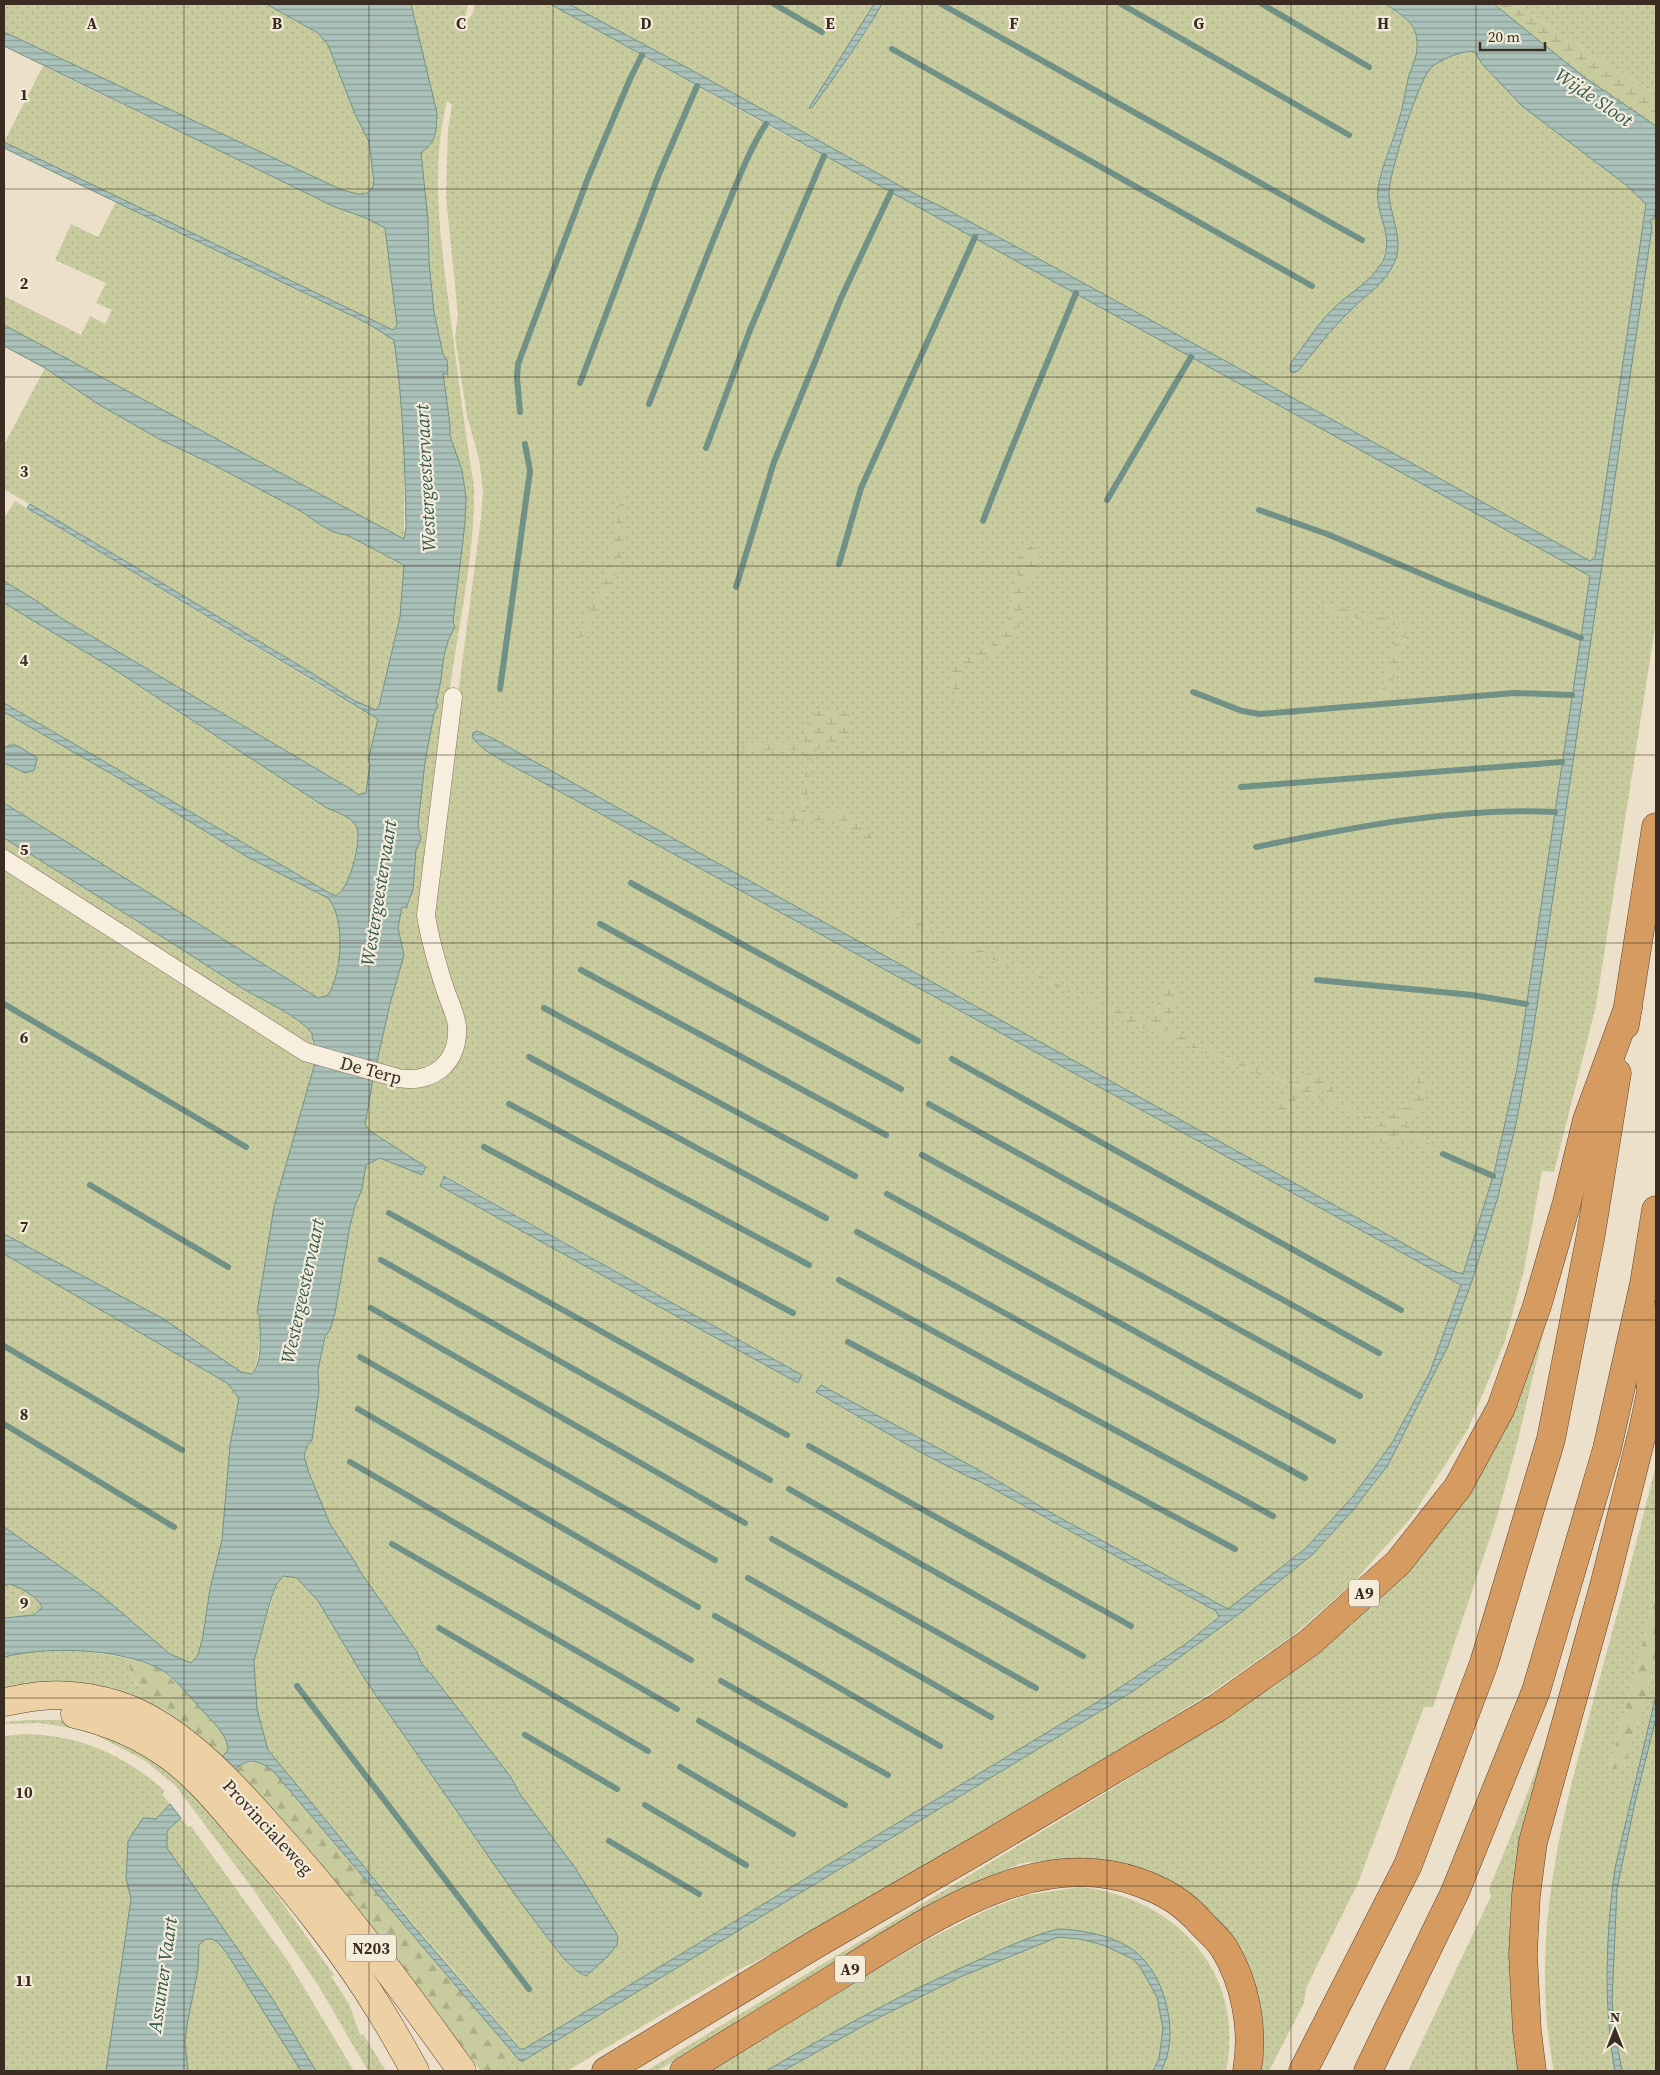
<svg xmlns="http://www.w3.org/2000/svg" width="1660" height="2075" viewBox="0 0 1660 2075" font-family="'Source Serif 4',serif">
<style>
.grass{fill:url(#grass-dots);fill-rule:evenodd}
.forest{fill:url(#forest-firs)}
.wetland{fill:url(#wetland-marsh)}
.water{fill:url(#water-rules);stroke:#719086}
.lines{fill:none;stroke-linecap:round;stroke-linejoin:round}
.stream{stroke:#719086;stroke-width:6}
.minor-casing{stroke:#88725f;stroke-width:19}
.primary-casing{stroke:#574132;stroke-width:29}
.motorway-casing{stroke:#574132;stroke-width:29}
.minor{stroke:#f8eedd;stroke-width:18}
.primary{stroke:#edd1a5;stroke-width:28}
.motorway{stroke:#d69b60;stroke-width:28}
.grid{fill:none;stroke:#3a2c21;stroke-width:1;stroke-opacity:0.55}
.labels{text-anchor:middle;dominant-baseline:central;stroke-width:4.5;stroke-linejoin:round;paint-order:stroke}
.shield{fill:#f4ebd9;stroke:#726558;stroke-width:1}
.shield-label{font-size:16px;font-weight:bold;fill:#3a2c21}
.street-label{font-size:18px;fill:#3a2c21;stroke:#f4ebd9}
.water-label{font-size:19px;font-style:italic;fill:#325954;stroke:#f4ebd9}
.grid-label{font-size:16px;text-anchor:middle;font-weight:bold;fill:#3a2c21;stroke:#f4ebd9;stroke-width:4.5;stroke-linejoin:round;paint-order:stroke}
</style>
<defs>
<pattern id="grass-dots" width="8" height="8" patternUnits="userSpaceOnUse" patternTransform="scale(1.25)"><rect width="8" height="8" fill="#c8cb9e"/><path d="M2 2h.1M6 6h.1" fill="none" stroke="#adae88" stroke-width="1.8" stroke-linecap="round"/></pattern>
<pattern id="forest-firs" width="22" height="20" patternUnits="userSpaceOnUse" patternTransform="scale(1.25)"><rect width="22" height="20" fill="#c8cb9e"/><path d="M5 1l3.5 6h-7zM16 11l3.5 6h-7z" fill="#adae88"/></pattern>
<pattern id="wetland-marsh" width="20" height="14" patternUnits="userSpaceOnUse" patternTransform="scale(1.25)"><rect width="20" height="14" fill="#c8cb9e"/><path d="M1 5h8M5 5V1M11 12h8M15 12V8" fill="none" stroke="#adae88"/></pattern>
<pattern id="water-rules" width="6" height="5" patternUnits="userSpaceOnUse" patternTransform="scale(1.25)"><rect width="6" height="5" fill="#aac1b9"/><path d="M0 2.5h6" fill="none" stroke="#8b9d96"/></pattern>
</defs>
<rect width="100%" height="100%" fill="#ede0ca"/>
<!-- grass -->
<g class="grass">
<path d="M4 4H266L318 33 328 45 355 114 369 142 374 182C370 201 354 193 340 189L4 32Z"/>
<path d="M411 4H468L464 24 473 13 475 4H550L785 135 947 221 1590 575 1517 1069 1494 1173 1463 1274 1453 1272 494 739 477 731 473 733 472 737C484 754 517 768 535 778L1461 1285 1430 1372 1392 1443 1354 1495 1306 1548 1228 1610 1053 1514 988 1475 820 1385 817 1392 920 1452 969 1477 979 1481 1217 1611 1219 1616 1187 1643 1104 1698 534 2044 538 2051 1132 1692 1243 1611 1313 1554 1354 1509 1388 1465 1448 1346 1472 1281 1497 1200 1516 1124 1532 1039 1652 228 1650 220 1654 219 1656 206V621L1596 1006 1554 1172 1542 1171 1524 1270 1505 1341 1468 1429 1411 1518 1353 1583 1295 1634 1212 1692 1079 1775V1777L919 1876 804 1938 736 1971 567 2071H493L520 2048 308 1800 268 1750 257 1709 254 1661 276 1585 283 1576 297 1578 318 1601 366 1681 521 1903 564 1959 578 1972 586 1976 607 1957 617 1945 618 1936 576 1869 520 1794 510 1776 432 1675 421 1663 417 1652 360 1573 355 1562 330 1524 309 1473 304 1456 307 1446 312 1440 319 1391 318 1370 326 1337 330 1330 335 1313 350 1226 355 1206 362 1189 366 1165 380 1157 422 1174 426 1167 370 1131 365 1126 373 1079C398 1085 428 1092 448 1069 481 1031 445 983 435 944 431 930 431 916 431 902L481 518 483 492 479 459 467 416 455 337 458 315 446 197 448 129 452 105 447 101C429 172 442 249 451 321 458 376 465 432 474 487 475 557 458 626 449 695 439 765 431 836 420 907 421 921 422 935 426 949 436 983 473 1042 432 1069 415 1080 394 1074 376 1067L390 1004 404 955 398 928 403 907 406 908 413 890 416 850 421 839 418 825 425 762 434 714 438 705 436 701C445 674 439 654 455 627L453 622 465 524 466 497 462 471 450 436V425L443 372 448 374 447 360 443 354 434 312 429 262 428 220 421 153C437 141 436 132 437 113ZM446 1176 802 1375 798 1382 440 1186 442 1178Z"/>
<path d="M569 4H874L811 109 867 31 882 4H1386L1412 24 1417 41 1416 57 1409 75 1398 123 1385 160 1379 209 1385 225 1387 248 1377 270 1363 285 1335 307 1305 345 1298 371C1315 351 1331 329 1350 311 1366 294 1386 284 1395 261 1404 239 1390 215 1389 194 1388 176 1418 82 1430 68 1438 60 1465 49 1475 52L1482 64 1522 106 1626 185 1646 204 1595 557 1590 561 1065 273 946 209 913 193 706 78Z"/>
<polygon points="1518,4 1656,4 1656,94 1561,35"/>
<polygon points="43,66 335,207 366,218 385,228 397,325 393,330 376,323 4,142"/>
<polygon points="116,202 367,323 394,340 401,385 404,437 404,539 4,325 4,296 81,335 90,316 105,324 112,310 96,303 106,283 55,260 71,224 98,237"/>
<path d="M45 368 98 404 159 439 212 464 299 510C315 520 327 533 347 535L404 565 400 617 378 709 376 710 355 701 312 673 244 632 4 489V445Z"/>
<polygon points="15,501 329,691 375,716 378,718 366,794 358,795 354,791 61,618 37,601 4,581 4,518"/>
<path d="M4 603 112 668 327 808C336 812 349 816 355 824 363 835 350 888 338 894 336 896 334 895 331 894L4 703Z"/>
<path d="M4 712 122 780 249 858 328 898C346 919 342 973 328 995L318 998 4 803Z"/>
<path d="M4 838C84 887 163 937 242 988 263 1001 296 1014 312 1033V1044L315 1047 4 853Z"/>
<path d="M4 865 315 1061 274 1207 257 1313 260 1316C259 1327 261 1372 250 1374 245 1375 239 1371 234 1369L162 1318 4 1234Z"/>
<polygon points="4,1254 227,1383 239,1398 230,1445 222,1540 210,1589 203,1636 198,1655 191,1664 170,1654 101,1595 4,1527"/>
<polygon points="1552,1296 1518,1440 1497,1517 1433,1707 1424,1707 1358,1883 1306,1988 1304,2003 1269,2071 1257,2071 1247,1970 1125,1866 1072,1858 1022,1863 967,1887 922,1911 657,2071 646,2071 1120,1784 1270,1689 1350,1626 1390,1588"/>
<path d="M1656 1465V1592L1609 1770 1624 1768 1656 1659V2071H1554C1527 1934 1565 1804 1601 1673 1620 1604 1639 1534 1656 1465Z"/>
<path d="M8 1584C20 1586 36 1596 42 1607 34 1619 17 1617 4 1618V1586Z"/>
<polygon points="80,1650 126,1658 134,1682 172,1717 4,1690 4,1657 22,1652"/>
<polygon points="27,1720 59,1720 78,1723 169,1765 256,1866 334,1975 331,1976 349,2004 360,2035 363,2034 386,2071 368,2071 318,1985 253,1889 175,1785 144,1760 86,1730 38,1723 4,1724 6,1722"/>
<polygon points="1552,1728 1522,2071 1408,2071 1491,1896 1489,1889 1514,1828"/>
<path d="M24 1734C80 1735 123 1754 165 1791L162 1794 170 1804 156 1819 143 1818 128 1841 126 1878 131 1899 106 2071H4V1736Z"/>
<polygon points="181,1818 188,1827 191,1826 288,1961 354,2071 188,2071 185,2042 187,2025 198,1969 199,1945 167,1848 167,1831"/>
<path d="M1081 1887C1176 1898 1246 1973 1226 2071H707L927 1940 991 1908 1027 1895Z"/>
</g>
<!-- forest -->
<g class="forest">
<polygon points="1656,1592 1656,1659 1624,1768 1609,1770"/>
<polygon points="126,1658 159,1668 189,1695 223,1733 228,1741 228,1750 222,1757 211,1746 152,1700 134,1681"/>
<polygon points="268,1750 308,1800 520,2049 493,2071 481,2071 357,1908 234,1770 241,1764 257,1762"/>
</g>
<!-- wetland -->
<g class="wetland">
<polygon points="1494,4 1518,4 1561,35 1656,94 1656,126 1584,77"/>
<polygon points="622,488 626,488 627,492 621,559 617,572 586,635 580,638 578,634 602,584 609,563"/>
<path d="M1026 546H1034C1038 549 1042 552 1042 558 1040 569 1029 574 1025 584 1022 590 1023 596 1023 603 1022 619 1017 640 1002 651 999 652 994 653 991 654 978 658 967 663 960 675 955 683 963 692 962 700L957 699C954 691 950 684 951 676 953 661 987 648 1000 640L1010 611 1009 598 1017 575 1019 555Z"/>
<polygon points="1324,604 1401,622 1408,626 1388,699 1433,698 1445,701 1272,717 1268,714 1272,710 1365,702 1377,699 1381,693 1391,652 1401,629 1399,627 1327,612 1315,606"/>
<path d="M822 709 852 712V726L844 740 816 750 813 753 805 814C845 813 844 802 872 837L868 842 839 822 832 820 776 822H768L765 819 773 816 798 814 808 763 805 750H748L742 748 744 743 801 742 804 740C805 726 808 714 822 709Z"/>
<path d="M878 905 1095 1000 1149 1021 1166 983 1182 990 1165 1025 1167 1030 1236 1059 1241 1063 1295 1083 1303 1075 1311 1072C1321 1075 1333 1081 1334 1092L1332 1094 1313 1086H1305L1307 1089 1379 1121 1394 1109 1406 1108 1418 1095 1420 1089 1412 1072 1413 1070C1447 1080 1419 1108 1407 1124L1406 1128 1409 1132 1443 1151V1154L1436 1152 1400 1135V1147C1390 1146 1376 1143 1371 1132L1375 1126 1383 1127 1305 1093H1300L1296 1097 1297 1105C1292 1112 1285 1113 1277 1111 1276 1102 1286 1096 1288 1087L1285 1085 1244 1068 1233 1066 1221 1059 1132 1024 1104 1012 1087 1000 964 947 958 950 955 941 883 911Z"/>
</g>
<!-- water -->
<g class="water">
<path d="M266 4H411L437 113C436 132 437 141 421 153L428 220 429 262 434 312 443 354 447 360 448 375 443 373 450 425V436L462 470 466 497 465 523 453 622 455 627C439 654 445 674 436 701L438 705 434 714 425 762 418 825 421 839 416 850 413 890 406 908 402 907 398 928 404 955 390 1004 373 1079 365 1125 370 1131 426 1167 422 1175 380 1158 366 1165 362 1189 355 1206 350 1226 335 1313 330 1330 325 1337 318 1370 319 1391 312 1440 307 1446 304 1456 309 1473 330 1524 355 1562 361 1573 417 1652 421 1663 432 1675 510 1776 520 1794 576 1869 618 1936 617 1945 607 1957 586 1976 578 1972 564 1959 521 1903 366 1681 318 1601 297 1578 283 1576 276 1585 270 1602 254 1661 257 1709 268 1750 413 1926 520 2049H524L1104 1698 1187 1643 1219 1617 1216 1611 979 1481 969 1477 920 1452 816 1392 821 1385 988 1475 1053 1514 1228 1609 1306 1548 1354 1495 1392 1443 1430 1372 1461 1285 535 778C517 768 484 754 472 737L473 733 477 731 494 739 1453 1271 1463 1274 1494 1173 1517 1069 1590 576C1243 386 896 195 550 4H569L706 78 913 193 946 209 1065 273 1590 561 1595 557 1646 204 1626 185 1522 106 1482 64 1475 52C1465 49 1438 60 1430 69 1418 82 1388 176 1389 194 1390 215 1404 240 1395 261 1386 284 1366 294 1350 311 1331 329 1315 351 1298 371L1293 373 1290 371 1291 363C1305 344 1319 322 1336 306 1351 292 1372 281 1382 262 1396 236 1374 214 1378 188 1382 165 1392 145 1398 123 1403 108 1405 91 1409 75 1413 64 1418 55 1417 42 1416 21 1400 15 1386 4H1494L1584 77 1656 126V206L1654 219 1650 220 1652 228 1532 1039 1516 1124 1497 1200 1472 1281 1448 1346 1388 1465 1354 1509 1313 1554 1243 1611 1132 1692 523 2061 519 2060 514 2054 274 1772C260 1760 248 1757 234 1770L222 1757 228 1750C227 1733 213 1723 202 1710 192 1699 171 1674 158 1668 116 1648 48 1646 4 1657V1618L34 1615 42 1607C36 1595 22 1589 10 1584L4 1586V1527L101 1595 170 1654 191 1663 198 1655 203 1636 210 1589 222 1540 230 1445 239 1398 227 1383 4 1254V1234L162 1318 241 1372 252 1374C264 1361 259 1332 260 1316L257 1313 274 1207 310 1080C313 1070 317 1059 315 1049 314 1043 312 1039 312 1033 296 1014 263 1001 242 988 163 937 84 887 4 838V803L318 998 328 995C342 973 346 919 328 898L249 858 122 780 4 712V703L331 894C334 895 336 896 338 894 350 887 364 835 355 824 349 816 336 812 327 808L112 668 4 603V581L37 601 61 618 354 791 358 795 366 793 370 764 368 761 378 719 27 508 30 504 312 673 355 701 376 710 379 706 400 617 404 565 347 535C327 533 315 520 299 510L212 464 159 439 98 404 45 368 4 346V325L404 539 406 527C405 464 403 402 394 340L367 323 4 148V142L393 330 397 325 385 228 366 218 335 207 4 46V32L340 189C354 193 370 201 374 182L369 142 355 114 328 45 318 33Z"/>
<path d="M874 4H882C862 40 836 74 812 108H809Z"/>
<polygon points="10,745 16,745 36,757 37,760 34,770 26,773 4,763 4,748"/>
<polygon points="444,1176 802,1375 798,1383 440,1186"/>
<path d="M1656 1695V1718L1635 1802 1617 1889 1612 2001 1615 2033 1622 2071H1615C1603 2004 1606 1935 1615 1868Z"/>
<path d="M170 1804 181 1818 167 1831V1848L272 1998 316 2071H301L228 1955C220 1944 211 1931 199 1945L198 1969 187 2025 185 2042 188 2071H106L131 1899 126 1878 128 1841 143 1818 156 1819Z"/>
<path d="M1058 1929C1084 1930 1118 1936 1138 1954 1167 1979 1180 2038 1161 2071H1153L1159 2059 1163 2029 1157 1997 1140 1967 1133 1959 1103 1945 1080 1939 1058 1937 960 1977 872 2021 783 2071H766C831 2033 894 1998 963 1967 994 1953 1026 1937 1058 1929Z"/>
</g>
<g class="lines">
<!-- stream -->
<g class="stream">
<polyline points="774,4 822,32"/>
<polyline points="941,4 1362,240"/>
<polyline points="1121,4 1349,135"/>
<polyline points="1262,4 1369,67"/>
<polyline points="892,49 1312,286"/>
<polyline points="580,383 659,174 697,86"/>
<path d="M649 404C673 343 696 282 721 221 735 189 747 153 766 124"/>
<polyline points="520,412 517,378 518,364 588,178 630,79 642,55"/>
<polyline points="706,448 750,330 824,156"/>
<polyline points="1107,500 1191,357"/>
<polyline points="1259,510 1327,534 1455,588 1581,638"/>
<path d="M983 521C1012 444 1045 369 1076 293"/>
<polyline points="839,564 861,488 975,237"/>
<polyline points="736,587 774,462 841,298 891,192"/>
<polyline points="500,689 530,471 525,444"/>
<polyline points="1193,692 1242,711 1260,714 1514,693 1572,695"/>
<polyline points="1241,787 1562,762"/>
<path d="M1256 847C1354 827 1455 807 1555 812"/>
<polyline points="631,883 918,1041"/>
<polyline points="600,924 901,1089"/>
<polyline points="581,970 886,1135"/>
<polyline points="1317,980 1472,995 1526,1004"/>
<polyline points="4,1004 246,1147"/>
<polyline points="544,1008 855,1176"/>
<polyline points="529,1057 826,1218"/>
<polyline points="952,1059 1401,1310"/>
<polyline points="509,1104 809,1265"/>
<polyline points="929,1104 1379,1353"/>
<polyline points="484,1147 793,1313"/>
<polyline points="1443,1154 1493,1176"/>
<polyline points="922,1155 1360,1396"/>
<polyline points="90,1185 228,1267"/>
<polyline points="887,1194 1333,1441"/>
<polyline points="389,1213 787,1435"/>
<polyline points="857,1232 1305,1478"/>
<polyline points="381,1260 770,1480"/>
<polyline points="839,1280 1273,1516"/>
<polyline points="371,1308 745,1523"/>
<polyline points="848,1342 1235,1549"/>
<polyline points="4,1346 182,1450"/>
<polyline points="360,1357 715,1560"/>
<polyline points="358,1409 698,1607"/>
<polyline points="4,1424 174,1527"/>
<polyline points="809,1446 1131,1626"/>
<polyline points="350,1462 691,1660"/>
<polyline points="789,1489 1083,1656"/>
<polyline points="772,1539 1036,1688"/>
<polyline points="392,1544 677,1709"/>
<polyline points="748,1578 991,1717"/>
<polyline points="715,1616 940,1746"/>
<polyline points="439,1628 648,1751"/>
<polyline points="721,1681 888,1775"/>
<polyline points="297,1686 529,1989"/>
<polyline points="699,1721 845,1805"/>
<polyline points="525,1735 617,1789"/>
<polyline points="680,1767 793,1834"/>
<polyline points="645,1805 746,1865"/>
<polyline points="609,1841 699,1894"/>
</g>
<!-- minor casing -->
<g class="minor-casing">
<path id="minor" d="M4 859 305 1052 398 1078C433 1084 459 1063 457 1026 456 1015 449 1001 445 989 437 964 430 941 426 915L453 697"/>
</g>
<!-- primary casing -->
<g class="primary-casing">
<g id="primary">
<path d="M4 1702C16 1700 29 1697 41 1696 73 1693 111 1700 140 1714 189 1738 233 1785 268 1825 339 1903 401 1986 462 2071"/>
<path d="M75 1714C110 1722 139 1734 168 1755 199 1777 223 1808 248 1837 296 1892 343 1949 381 2012 393 2031 404 2051 415 2071"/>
</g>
</g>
<!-- motorway casing -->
<g class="motorway-casing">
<g id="motorway">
<polyline points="1625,1025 1656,827"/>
<polyline points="606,2071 816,1944 980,1849 1217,1708 1309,1643 1398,1563 1458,1487 1501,1408 1537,1306 1567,1202 1587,1120 1628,1008"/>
<path d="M684 2071C738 2038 791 2005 845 1972 930 1920 1034 1845 1138 1882 1166 1892 1184 1903 1203 1925 1210 1932 1218 1939 1224 1948 1246 1984 1254 2030 1247 2071"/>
<polyline points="1303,2071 1408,1865 1484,1663 1551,1439 1591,1234 1617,1073"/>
<polyline points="1368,2071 1455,1892 1536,1691 1607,1449 1644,1284 1656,1210"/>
<polyline points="1532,2071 1527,2031 1523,1954 1526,1895 1533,1842 1604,1586 1643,1430 1651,1392 1646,1317"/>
</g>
</g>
<!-- minor -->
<use href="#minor" class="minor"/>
<!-- primary -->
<use href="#primary" class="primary"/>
<!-- motorway -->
<use href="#motorway" class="motorway"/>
</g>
<!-- grid -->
<path class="grid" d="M184 4V2071M369 4V2071M553 4V2071M738 4V2071M922 4V2071M1107 4V2071M1291 4V2071M1476 4V2071M4 189H1656M4 377H1656M4 566H1656M4 755H1656M4 943H1656M4 1132H1656M4 1320H1656M4 1509H1656M4 1698H1656M4 1886H1656"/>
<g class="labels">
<!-- shield labels -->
<g class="shield">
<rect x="1349" y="1579.5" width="30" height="27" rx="4"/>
<rect x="346" y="1934.5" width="50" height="27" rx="4"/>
<rect x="835" y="1955.5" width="30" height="27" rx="4"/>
</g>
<g class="shield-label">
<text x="1364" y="1593">A9</text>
<text x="371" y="1948">N203</text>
<text x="850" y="1969">A9</text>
</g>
<!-- street labels -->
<g class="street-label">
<text transform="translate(371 1070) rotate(15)">De Terp</text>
<text transform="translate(268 1827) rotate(47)">Provincialeweg</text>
</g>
<!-- water labels -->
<g class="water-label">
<text transform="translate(1594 97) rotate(34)">Wijde Sloot</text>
<text transform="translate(425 478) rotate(-93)">Westergeestervaart</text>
<text transform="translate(378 893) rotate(-81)">Westergeestervaart</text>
<text transform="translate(302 1291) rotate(-78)">Westergeestervaart</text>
<text transform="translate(162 1975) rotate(-82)">Assumer Vaart</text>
</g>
</g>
<g class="grid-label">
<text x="92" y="29">A</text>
<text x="277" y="29">B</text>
<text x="461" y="29">C</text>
<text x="646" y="29">D</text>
<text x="830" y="29">E</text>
<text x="1014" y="29">F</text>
<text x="1199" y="29">G</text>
<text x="1383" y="29">H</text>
<text x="24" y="100">1</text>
<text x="24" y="289">2</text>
<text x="24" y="477">3</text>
<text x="24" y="666">4</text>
<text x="24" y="855">5</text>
<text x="24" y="1043">6</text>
<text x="24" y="1232">7</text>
<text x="24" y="1420">8</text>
<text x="24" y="1609">9</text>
<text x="24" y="1798">10</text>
<text x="24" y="1986">11</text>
</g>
<!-- border -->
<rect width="1660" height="2075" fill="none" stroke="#3a2c21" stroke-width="10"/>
<!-- north arrow -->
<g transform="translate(1615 2030)" stroke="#f4ebd9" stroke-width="4" paint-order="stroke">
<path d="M0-4L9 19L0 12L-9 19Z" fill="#3a2c21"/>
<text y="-8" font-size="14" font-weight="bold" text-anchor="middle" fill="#3a2c21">N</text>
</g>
<!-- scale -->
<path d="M1480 42v8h65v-8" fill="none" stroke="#3a2c21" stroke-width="2.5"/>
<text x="1488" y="42" font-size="15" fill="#3a2c21" stroke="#f4ebd9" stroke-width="4" paint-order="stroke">20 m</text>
</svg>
